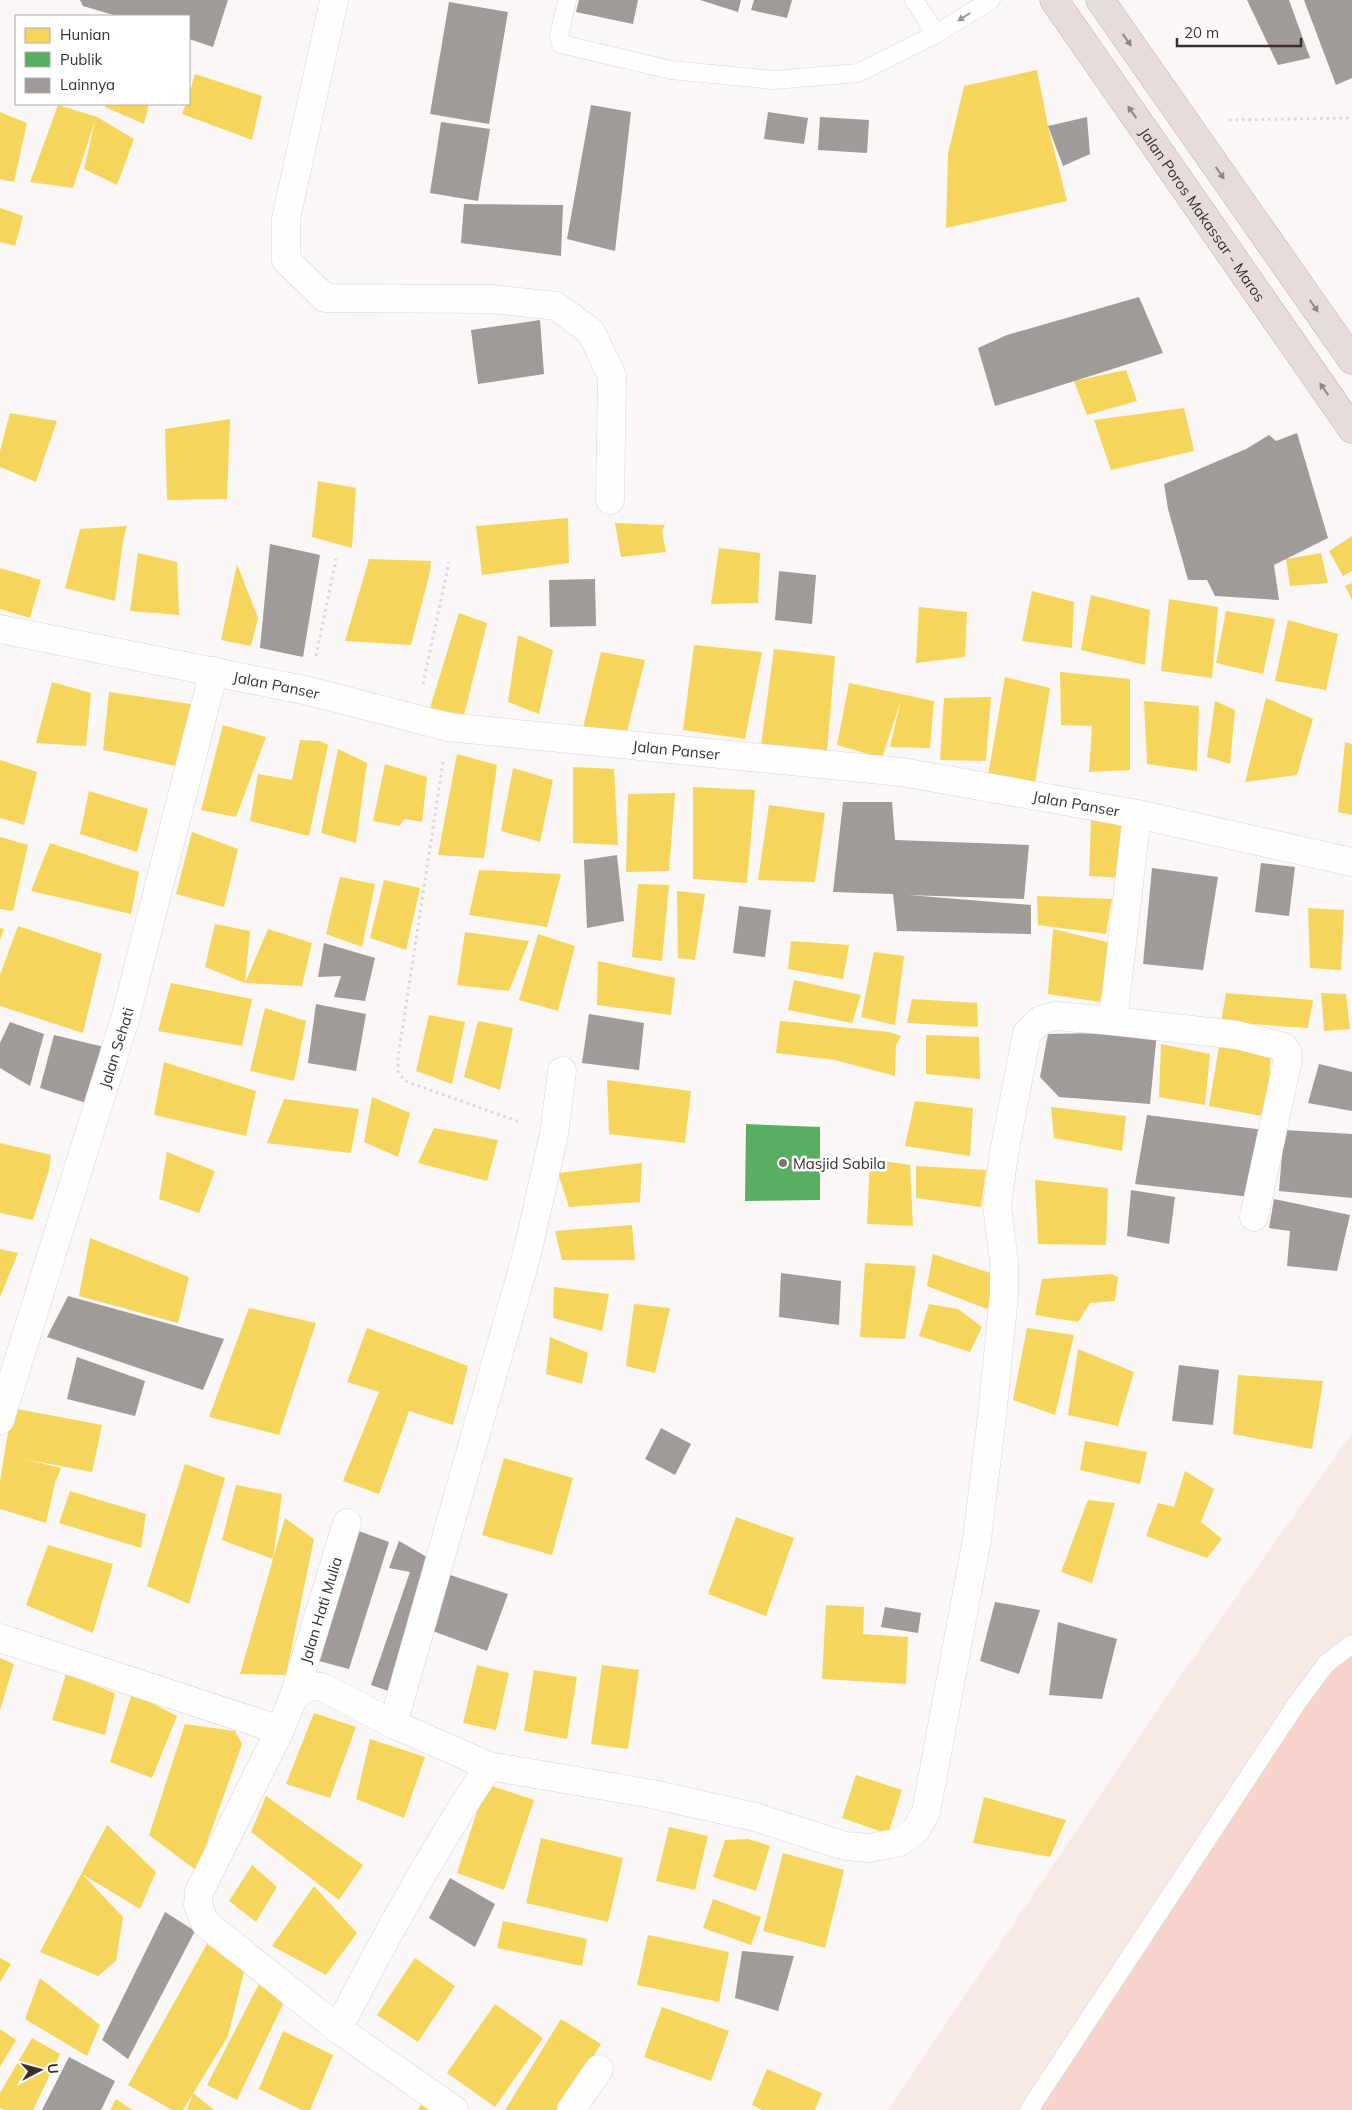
<svg xmlns="http://www.w3.org/2000/svg" width="1352" height="2110" viewBox="0 0 1352 2110" font-family="Mulish,sans-serif">
<style>
.built{fill:#f7eae6}
.green{fill:#f7d3cb}
.homes{fill:#f6d55c}
.public{fill:#5aae61}
.building{fill:#a09a98}
.lines{fill:none;stroke-linecap:round;stroke-linejoin:round}
.lane-casing{stroke:#dad4d2;stroke-width:19}
.street-casing{stroke:#dad4d2;stroke-width:29}
.highway-casing{stroke:#bdb1ae;stroke-width:29}
.path{stroke:#dad7d6;stroke-width:3;stroke-dasharray:2.5 4;stroke-linecap:butt}
.lane{stroke:#fefefe;stroke-width:18}
.street{stroke:#fefefe;stroke-width:28}
.highway{stroke:#e6dddb;stroke-width:28}
.oneway{fill:#9c9696}
.oneway2{fill:#908684}
.poi-dot{fill:#7d7573;stroke:#fff;stroke-width:2}
.labels{text-anchor:middle;dominant-baseline:central;stroke-width:5;stroke-linejoin:round;paint-order:stroke}
.street-label{font-size:15px;fill:#3a2f2d;stroke:#fff}
.poi-label{font-size:15px;fill:#3a2f2d;stroke:#fff;text-anchor:start}
</style>
<rect width="100%" height="100%" fill="#faf7f6"/>
<!-- built -->
<polygon class="built" points="1352,1433 1352,2110 888,2110 1179,1678"/>
<!-- green -->
<polygon class="green" points="1352,1650 1352,2110 1032,2110 1335,1661"/>
<!-- homes -->
<g class="homes">
<polygon points="1037,70 1048,126 1067,201 946,228 948,154 964,86"/>
<polygon points="195,74 262,96 252,140 182,114 186,104 189,104 189,94"/>
<polygon points="106,104 149,104 144,124 105,107"/>
<polygon points="58,105 97,117 134,139 117,185 84,169 95,121 73,188 30,182"/>
<polygon points="0,112 27,123 14,182 0,179"/>
<polygon points="0,208 23,216 15,246 0,242"/>
<polygon points="1126,370 1137,401 1087,415 1074,381"/>
<polygon points="1184,408 1194,451 1111,470 1094,420"/>
<polygon points="10,413 57,421 36,482 0,467 0,451"/>
<polygon points="230,419 227,499 167,500 165,429"/>
<polygon points="318,481 356,488 352,548 312,537"/>
<polygon points="568,518 569,563 482,575 476,526"/>
<polygon points="615,523 665,525 662,531 666,552 621,557"/>
<polygon points="127,526 123,541 115,601 65,588 80,529"/>
<polygon points="1352,536 1352,571 1343,576 1329,551"/>
<polygon points="719,548 760,553 758,603 711,604"/>
<polygon points="138,553 177,562 179,615 130,611"/>
<polygon points="1321,553 1328,583 1290,586 1286,559"/>
<polygon points="369,559 431,561 430,572 411,645 345,641"/>
<polygon points="237,564 258,618 251,646 221,640"/>
<polygon points="0,568 41,580 30,618 0,609"/>
<polygon points="1352,583 1352,600 1345,586"/>
<polygon points="1032,591 1074,602 1072,648 1022,641"/>
<polygon points="1091,595 1150,610 1145,665 1081,650"/>
<polygon points="1169,599 1218,607 1212,678 1161,671"/>
<polygon points="919,607 967,612 965,657 916,663"/>
<polygon points="1226,611 1275,619 1263,674 1216,663"/>
<polygon points="459,613 487,623 464,715 430,708"/>
<polygon points="1288,620 1338,634 1326,690 1275,681"/>
<polygon points="518,635 553,650 539,714 508,702"/>
<polygon points="694,645 762,652 745,739 683,730"/>
<polygon points="774,649 835,656 827,752 760,752"/>
<polygon points="601,652 645,660 625,739 583,728"/>
<polygon points="1060,672 1130,679 1130,770 1089,772 1092,726 1061,725"/>
<polygon points="1005,677 1050,688 1035,783 988,775"/>
<polygon points="52,682 91,693 86,746 36,743"/>
<polygon points="849,683 934,701 930,748 890,747 901,700 882,758 837,745"/>
<polygon points="109,692 191,704 176,766 103,750"/>
<polygon points="991,697 986,761 940,760 944,698"/>
<polygon points="1266,698 1313,719 1297,775 1245,782"/>
<polygon points="1144,701 1199,706 1197,771 1147,764"/>
<polygon points="1215,701 1235,710 1230,764 1207,757"/>
<polygon points="223,725 266,737 236,817 201,810"/>
<polygon points="300,740 320,741 328,745 309,836 250,821 258,774 292,780"/>
<polygon points="1345,742 1352,744 1352,815 1338,812"/>
<polygon points="338,749 367,763 356,843 321,833"/>
<polygon points="457,754 497,765 484,858 438,855"/>
<polygon points="0,760 37,772 24,825 0,818"/>
<polygon points="385,764 427,777 422,822 405,819 399,826 373,821"/>
<polygon points="573,767 614,769 618,845 573,843"/>
<polygon points="513,768 553,780 540,842 501,831"/>
<polygon points="693,787 755,790 747,883 693,879"/>
<polygon points="89,791 148,809 137,852 80,834"/>
<polygon points="675,793 669,871 626,872 628,794"/>
<polygon points="769,805 825,813 815,882 758,880"/>
<polygon points="1091,818 1128,828 1123,878 1089,876"/>
<polygon points="192,832 238,849 224,907 176,894"/>
<polygon points="0,837 28,845 13,911 0,909"/>
<polygon points="50,843 139,872 131,914 31,891"/>
<polygon points="479,870 561,874 547,927 469,915"/>
<polygon points="340,877 375,884 362,947 326,934"/>
<polygon points="384,880 420,888 406,950 370,938"/>
<polygon points="638,884 669,885 662,961 632,957"/>
<polygon points="677,891 705,894 695,960 678,958"/>
<polygon points="1037,896 1112,899 1106,934 1038,925"/>
<polygon points="1308,908 1344,910 1341,970 1310,968"/>
<polygon points="215,924 250,931 245,983 205,967"/>
<polygon points="18,926 102,954 83,1033 0,1006 0,975"/>
<polygon points="0,928 4,929 0,940"/>
<polygon points="268,929 312,943 302,986 245,983"/>
<polygon points="1053,929 1111,943 1100,1002 1048,994"/>
<polygon points="465,932 529,941 509,991 457,985"/>
<polygon points="538,934 575,946 558,1011 519,1000"/>
<polygon points="791,941 849,945 843,979 788,969"/>
<polygon points="874,952 904,956 895,1025 861,1017"/>
<polygon points="598,961 675,978 671,1015 597,1005"/>
<polygon points="794,980 861,995 852,1023 788,1010"/>
<polygon points="171,983 252,999 242,1046 158,1031"/>
<polygon points="1226,993 1313,1000 1308,1028 1221,1022"/>
<polygon points="1321,993 1346,994 1350,1029 1324,1031"/>
<polygon points="912,999 977,1003 978,1027 907,1023"/>
<polygon points="265,1008 306,1021 294,1081 250,1071"/>
<polygon points="429,1015 465,1022 452,1084 416,1071"/>
<polygon points="478,1021 513,1028 500,1090 464,1077"/>
<polygon points="780,1021 889,1032 901,1036 896,1045 895,1076 835,1060 776,1053"/>
<polygon points="926,1035 979,1037 980,1079 926,1074"/>
<polygon points="1161,1044 1210,1054 1205,1105 1159,1097"/>
<polygon points="1219,1046 1271,1052 1267,1117 1209,1106"/>
<polygon points="164,1062 256,1091 246,1136 154,1115"/>
<polygon points="607,1080 691,1091 685,1143 609,1134"/>
<polygon points="372,1097 410,1113 398,1157 364,1142"/>
<polygon points="284,1099 359,1109 351,1153 267,1143"/>
<polygon points="915,1101 973,1108 970,1156 905,1146"/>
<polygon points="1051,1107 1126,1116 1122,1151 1054,1138"/>
<polygon points="434,1128 498,1140 487,1181 418,1163"/>
<polygon points="0,1143 51,1155 49,1170 33,1220 0,1213"/>
<polygon points="167,1152 215,1171 199,1213 159,1199"/>
<polygon points="870,1159 910,1165 913,1226 867,1224"/>
<polygon points="642,1163 640,1202 569,1207 558,1173"/>
<polygon points="916,1166 986,1170 981,1207 916,1198"/>
<polygon points="1035,1180 1108,1188 1106,1245 1038,1244"/>
<polygon points="632,1225 635,1260 562,1260 555,1231"/>
<polygon points="90,1238 189,1277 178,1323 79,1296"/>
<polygon points="0,1249 18,1253 0,1297"/>
<polygon points="933,1254 999,1276 987,1309 927,1286"/>
<polygon points="865,1263 916,1266 905,1339 860,1337"/>
<polygon points="1111,1274 1118,1277 1115,1301 1090,1303 1078,1322 1035,1315 1042,1279"/>
<polygon points="554,1287 609,1294 602,1331 553,1318"/>
<polygon points="634,1304 670,1308 655,1373 626,1366"/>
<polygon points="929,1304 958,1309 982,1327 970,1352 919,1336"/>
<polygon points="249,1308 316,1323 279,1435 209,1417"/>
<polygon points="367,1328 468,1366 453,1425 409,1411 379,1494 343,1481 379,1392 347,1382"/>
<polygon points="1027,1328 1074,1335 1055,1415 1013,1400"/>
<polygon points="550,1337 588,1353 582,1384 546,1374"/>
<polygon points="1078,1349 1134,1372 1118,1426 1068,1415"/>
<polygon points="1238,1375 1323,1381 1312,1449 1233,1434"/>
<polygon points="12,1408 102,1425 92,1472 24,1459 61,1468 55,1483 46,1523 0,1509 0,1481"/>
<polygon points="1085,1441 1147,1452 1140,1484 1080,1470"/>
<polygon points="504,1458 573,1478 552,1555 482,1535"/>
<polygon points="185,1464 225,1478 189,1604 147,1586"/>
<polygon points="1185,1471 1214,1489 1201,1522 1222,1539 1207,1558 1146,1536 1158,1503 1174,1507"/>
<polygon points="236,1485 282,1494 273,1559 285,1518 314,1539 286,1675 240,1674 273,1559 222,1540"/>
<polygon points="70,1491 146,1514 141,1548 59,1523"/>
<polygon points="1088,1500 1115,1503 1092,1583 1061,1572"/>
<polygon points="736,1517 794,1538 766,1616 708,1594"/>
<polygon points="48,1545 113,1564 93,1633 26,1605"/>
<polygon points="826,1605 864,1607 863,1634 908,1637 906,1684 822,1679"/>
<polygon points="0,1658 14,1664 0,1710"/>
<polygon points="477,1665 509,1673 496,1730 463,1723"/>
<polygon points="602,1665 639,1670 628,1749 591,1744"/>
<polygon points="534,1670 577,1677 567,1739 524,1731"/>
<polygon points="66,1674 115,1693 105,1735 52,1720"/>
<polygon points="132,1693 177,1716 152,1778 110,1762"/>
<polygon points="314,1713 356,1727 330,1798 286,1784"/>
<polygon points="185,1724 235,1731 242,1744 197,1871 149,1835"/>
<polygon points="370,1739 425,1757 404,1818 356,1799"/>
<polygon points="856,1775 902,1790 888,1834 842,1818"/>
<polygon points="486,1784 534,1800 504,1890 457,1873"/>
<polygon points="266,1796 363,1865 339,1900 251,1832"/>
<polygon points="984,1797 1066,1820 1050,1857 973,1843"/>
<polygon points="107,1825 156,1872 140,1909 82,1874 123,1917 116,1961 98,1976 40,1952"/>
<polygon points="669,1827 708,1836 695,1890 656,1881"/>
<polygon points="541,1838 623,1858 608,1922 526,1903"/>
<polygon points="748,1839 770,1846 756,1891 713,1877 725,1840"/>
<polygon points="783,1853 844,1870 825,1948 763,1931"/>
<polygon points="252,1865 277,1887 256,1922 229,1901"/>
<polygon points="314,1886 357,1933 326,1975 272,1946"/>
<polygon points="713,1899 761,1917 751,1945 703,1928"/>
<polygon points="503,1921 587,1939 582,1966 497,1948"/>
<polygon points="648,1935 729,1952 719,2002 637,1985"/>
<polygon points="207,1944 244,1972 228,2036 183,2110 172,2110 128,2085"/>
<polygon points="0,1958 11,1964 0,1982"/>
<polygon points="415,1958 455,1986 418,2042 377,2015"/>
<polygon points="40,1978 100,2025 87,2056 25,2019"/>
<polygon points="259,1984 283,2004 237,2100 207,2085"/>
<polygon points="495,2004 543,2038 495,2107 447,2073"/>
<polygon points="662,2007 729,2031 711,2081 644,2057"/>
<polygon points="561,2019 601,2044 560,2110 505,2110"/>
<polygon points="0,2029 16,2040 0,2067"/>
<polygon points="283,2031 333,2055 310,2110 302,2110 259,2089"/>
<polygon points="32,2038 60,2054 33,2110 4,2110 0,2108 0,2093"/>
<polygon points="767,2069 822,2093 815,2110 762,2110 752,2105"/>
<polygon points="193,2093 214,2110 187,2110"/>
<polygon points="427,2094 446,2110 418,2110"/>
<polygon points="116,2099 132,2110 110,2110"/>
</g>
<!-- public -->
<polygon class="public" points="746,1124 820,1127 820,1200 745,1201"/>
<!-- building -->
<g class="building">
<polygon points="80,0 228,0 213,47 189,39 189,16 117,16 83,6"/>
<polygon points="579,0 638,0 633,24 576,12"/>
<polygon points="700,0 741,0 738,12"/>
<polygon points="754,0 792,0 787,18 751,10"/>
<polygon points="1247,0 1289,0 1310,58 1278,65"/>
<polygon points="1304,0 1352,0 1352,78 1336,85"/>
<polygon points="449,2 508,12 489,124 430,114"/>
<polygon points="591,105 631,112 615,251 567,239"/>
<polygon points="768,112 808,118 804,144 764,139"/>
<polygon points="820,117 869,120 867,153 818,150"/>
<polygon points="1087,117 1090,154 1063,166 1048,126"/>
<polygon points="441,122 490,129 478,201 430,193"/>
<polygon points="464,204 563,205 561,256 461,243"/>
<polygon points="1139,297 1163,353 995,406 978,348 1007,335"/>
<polygon points="540,320 544,374 478,384 471,330"/>
<polygon points="1297,433 1328,538 1274,565 1279,600 1215,596 1207,580 1188,580 1168,509 1164,484 1246,449 1269,435 1276,441"/>
<polygon points="270,544 320,555 303,657 260,648"/>
<polygon points="779,571 816,575 812,624 775,620"/>
<polygon points="595,579 596,626 550,627 549,580"/>
<polygon points="843,802 892,802 895,840 1029,845 1024,899 908,895 1031,905 1031,934 897,931 893,894 833,892"/>
<polygon points="617,855 624,921 587,928 584,860"/>
<polygon points="1261,863 1295,867 1289,916 1255,912"/>
<polygon points="1152,868 1218,877 1203,970 1143,964"/>
<polygon points="739,906 771,910 765,957 733,953"/>
<polygon points="324,943 375,958 365,1001 334,997 341,976 318,977"/>
<polygon points="316,1004 366,1014 356,1071 308,1063"/>
<polygon points="589,1014 644,1023 639,1070 582,1063"/>
<polygon points="10,1022 44,1034 30,1086 0,1068 0,1043"/>
<polygon points="1157,1032 1150,1104 1059,1097 1040,1077 1048,1034"/>
<polygon points="54,1035 104,1047 86,1103 40,1088"/>
<polygon points="1319,1064 1352,1072 1352,1111 1308,1103"/>
<polygon points="1147,1115 1264,1130 1251,1197 1135,1184"/>
<polygon points="1284,1130 1352,1134 1352,1198 1279,1191"/>
<polygon points="1131,1190 1175,1197 1169,1244 1127,1236"/>
<polygon points="1274,1199 1350,1215 1337,1271 1287,1266 1290,1231 1269,1228"/>
<polygon points="781,1273 841,1281 839,1325 779,1317"/>
<polygon points="68,1296 224,1339 203,1390 47,1337"/>
<polygon points="77,1357 145,1381 135,1416 67,1399"/>
<polygon points="1179,1365 1219,1370 1213,1425 1172,1421"/>
<polygon points="661,1428 691,1444 675,1475 645,1459"/>
<polygon points="356,1530 389,1542 349,1669 319,1661"/>
<polygon points="399,1541 434,1561 394,1693 371,1685 410,1572 389,1568"/>
<polygon points="444,1573 508,1594 487,1651 427,1629"/>
<polygon points="995,1602 1040,1610 1019,1674 980,1661"/>
<polygon points="885,1607 921,1613 918,1633 881,1627"/>
<polygon points="1058,1622 1117,1639 1102,1699 1049,1695"/>
<polygon points="450,1878 495,1904 475,1947 429,1918"/>
<polygon points="165,1912 195,1931 128,2059 102,2040"/>
<polygon points="742,1951 794,1956 778,2011 735,1998"/>
<polygon points="69,2057 115,2081 101,2110 42,2110"/>
</g>
<g class="lines">
<!-- lane casing -->
<g class="lane-casing">
<g id="lane">
<polyline points="567,0 559,37 561,44 671,70 774,80 858,73 936,34 914,0"/>
<polyline points="936,34 991,0"/>
<polyline points="1029,2110 1297,1703 1326,1664 1352,1644"/>
</g>
</g>
<!-- street casing -->
<g class="street-casing">
<g id="street">
<polyline points="334,0 286,219 286,260 325,298 492,299 556,306 591,332 612,376 610,500"/>
<path id="s1" d="M0 629 309 691 448 727 902 772 1137 814 1352 862"/>
<polyline points="1113,1021 1237,1035 1284,1047 1287,1052 1288,1059 1254,1217"/>
<path id="s2" d="M0 1420 125 1019 214 671"/>
<polyline points="0,1638 280,1730"/>
<path id="s3" d="M294 1696 347 1523"/>
<polyline points="393,1724 527,1254 554,1134 562,1071"/>
<path d="M338 2029C384 1939 433 1850 489 1766"/>
<polyline points="454,2110 338,2029 205,1923 198,1905 199,1892 280,1730 294,1696 309,1686 322,1687 393,1724 489,1766 652,1794 755,1817 845,1846 869,1848 900,1842 916,1830 926,1812 977,1539 992,1416 1004,1295 1004,1261 997,1206 1004,1153 1027,1033 1041,1020 1055,1016 1113,1021 1137,814"/>
<polyline points="571,2110 599,2069"/>
</g>
</g>
<!-- highway casing -->
<g class="highway-casing">
<g id="highway">
<path id="s4" d="M1054 0 1352 429"/>
<polyline points="1100,0 1352,360"/>
</g>
</g>
<!-- path -->
<g class="path">
<polyline points="1229,120 1352,118"/>
<polyline points="316,656 336,559"/>
<polyline points="423,684 449,562"/>
<polyline points="443,762 398,1058 398,1071 405,1081 520,1122"/>
</g>
<!-- lane -->
<use href="#lane" class="lane"/>
<!-- street -->
<use href="#street" class="street"/>
<!-- highway -->
<use href="#highway" class="highway"/>
</g>
<!-- one-way arrows -->
<defs><path id="oneway-solid" d="M-6-.8H1V-3.2L6.5 0L1 3.2V.8H-6Z" transform="scale(1.25)"/></defs>
<use class="oneway" href="#oneway-solid" transform="translate(964 17) rotate(148)"/>
<g class="oneway2">
<use href="#oneway-solid" transform="translate(1127 40) rotate(55)"/>
<use href="#oneway-solid" transform="translate(1132 112) rotate(-125)"/>
<use href="#oneway-solid" transform="translate(1220 173) rotate(55)"/>
<use href="#oneway-solid" transform="translate(1314 306) rotate(55)"/>
<use href="#oneway-solid" transform="translate(1324 389) rotate(-125)"/>
</g>
<!-- markers -->
<circle class="poi-dot" cx="783" cy="1163" r="5"/>
<g class="labels">
<!-- street labels -->
<g class="street-label">
<text stroke="none"><textPath href="#s4" startOffset="261">Jalan Poros Makassar - Maros</textPath></text>
<text stroke="none"><textPath href="#s1" startOffset="282">Jalan Panser</textPath></text>
<text stroke="none"><textPath href="#s1" startOffset="688">Jalan Panser</textPath></text>
<text stroke="none"><textPath href="#s1" startOffset="1092">Jalan Panser</textPath></text>
<text stroke="none"><textPath href="#s2" startOffset="390">Jalan Sehati</textPath></text>
<text stroke="none"><textPath href="#s3" startOffset="90">Jalan Hati Mulia</textPath></text>
</g>
<!-- poi labels -->
<g class="poi-label">
<text x="793" y="1163">Masjid Sabila</text>
</g>
</g>
<!-- legend -->
<rect x="15" y="15" width="175" height="90" fill="#ffffff" stroke="#b0acab"/>
<rect x="25" y="28" width="25" height="15" fill="#f6d55c" stroke="#b0acab"/>
<text x="60" y="40" font-size="15" fill="#3a2f2d">Hunian</text>
<rect x="25" y="52" width="25" height="15" fill="#5aae61" stroke="#b0acab"/>
<text x="60" y="65" font-size="15" fill="#3a2f2d">Publik</text>
<rect x="25" y="78" width="25" height="15" fill="#a09a98" stroke="#b0acab"/>
<text x="60" y="90" font-size="15" fill="#3a2f2d">Lainnya</text>
<!-- north arrow -->
<g transform="translate(40 2070) rotate(84)" stroke="#ffffff" stroke-width="4" paint-order="stroke">
<path d="M0-4L9 19L0 12L-9 19Z" fill="#3a2f2d"/>
<text y="-8" font-size="14" font-weight="bold" text-anchor="middle" fill="#3a2f2d">U</text>
</g>
<!-- scale -->
<path d="M1177 38v8h124v-8" fill="none" stroke="#3a2f2d" stroke-width="2.5"/>
<text x="1184" y="38" font-size="15" fill="#3a2f2d" stroke="#ffffff" stroke-width="4" paint-order="stroke">20 m</text>
</svg>
